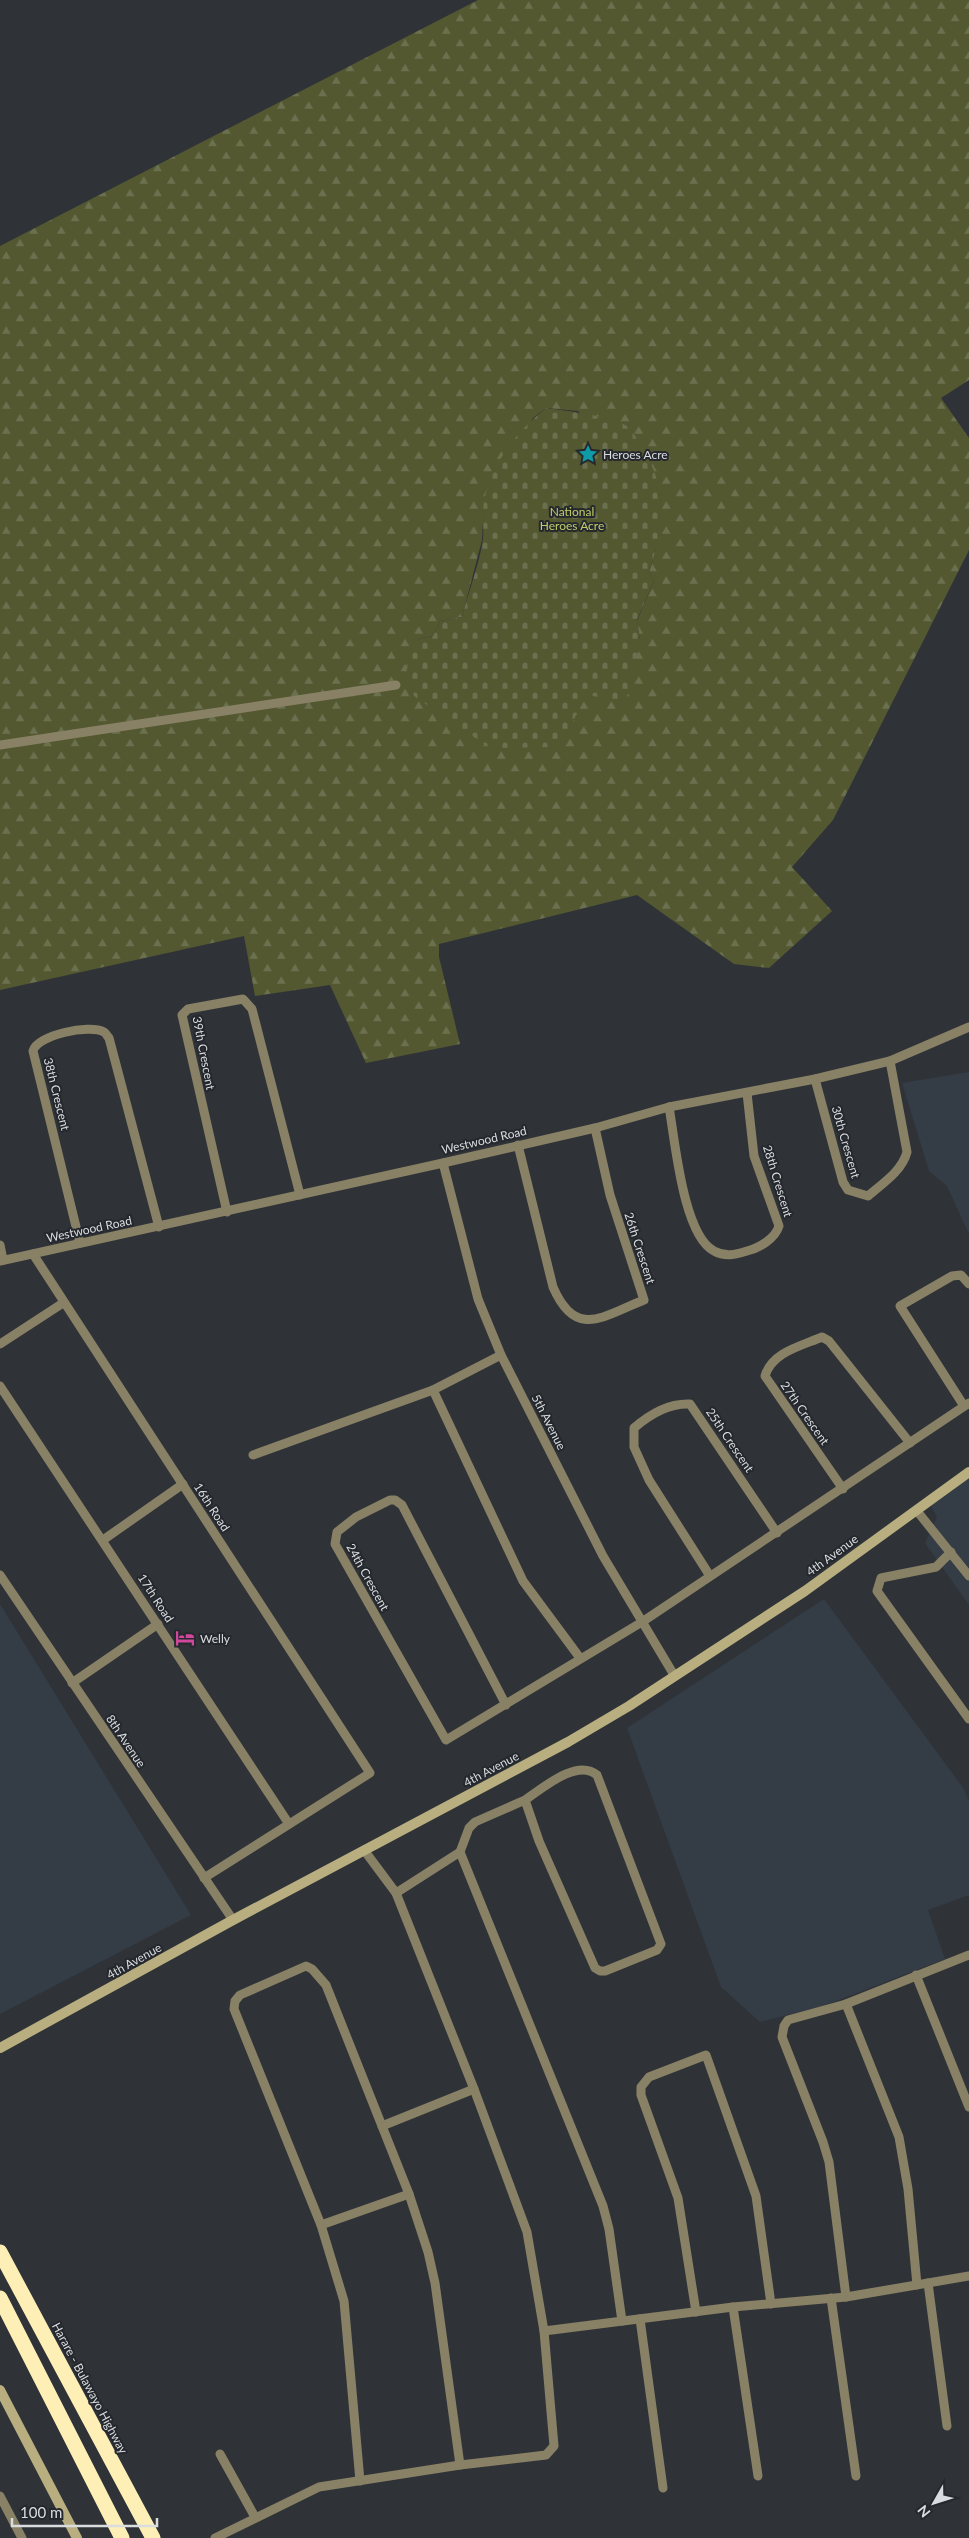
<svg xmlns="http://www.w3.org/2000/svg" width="969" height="2538" viewBox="0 0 969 2538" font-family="Lato,sans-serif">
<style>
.built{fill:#343c46}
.forest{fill:url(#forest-firs);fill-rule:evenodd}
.cemetery{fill:url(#cemetery-stones)}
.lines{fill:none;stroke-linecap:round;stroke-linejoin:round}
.street{stroke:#898165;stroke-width:9}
.secondary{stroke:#b9ae7f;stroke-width:10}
.highway{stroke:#fdefb5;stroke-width:15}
.labels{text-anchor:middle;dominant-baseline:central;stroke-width:4;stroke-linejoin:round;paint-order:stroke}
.poi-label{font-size:12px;fill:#dadde0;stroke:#25292e;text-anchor:start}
.park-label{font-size:12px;fill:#c1cd6a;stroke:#25292e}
.street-label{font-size:12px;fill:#dadde0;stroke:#25292e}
</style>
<defs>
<pattern id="forest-firs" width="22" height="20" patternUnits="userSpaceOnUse" patternTransform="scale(1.25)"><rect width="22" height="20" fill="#535831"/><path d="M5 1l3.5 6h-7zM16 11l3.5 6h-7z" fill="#6b704f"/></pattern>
<pattern id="cemetery-stones" width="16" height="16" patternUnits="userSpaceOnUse" patternTransform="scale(1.25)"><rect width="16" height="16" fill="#535831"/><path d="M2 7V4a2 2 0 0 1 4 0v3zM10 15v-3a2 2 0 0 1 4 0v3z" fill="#6b704f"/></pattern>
</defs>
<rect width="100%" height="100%" fill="#2f3338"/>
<!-- built -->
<g class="built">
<polygon points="969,1072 969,1234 947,1186 929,1171 902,1083"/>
<polygon points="969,1478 969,1605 925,1543 937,1517 931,1506"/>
<polygon points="824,1599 964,1789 969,1801 969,1895 928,1910 945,1959 823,2006 760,2022 721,1987 627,1728"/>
<polygon points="0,1604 191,1915 0,2014"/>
</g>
<!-- forest -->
<path class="forest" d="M478 0H969V380L941 398 969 438V550L833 820 792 867 832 911 769 968 734 964 637 895 439 944V957L460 1044 366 1063 330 985 255 996 244 936 0 990V246ZM546 408 578 411 660 494C661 524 659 543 649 572L654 581 637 621 640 641 587 695 417 639 433 636 440 621 462 617 482 540 484 503 533 418Z"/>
<!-- cemetery -->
<path class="cemetery" d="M546 408C562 410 618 417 628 427 633 431 636 438 639 443 668 484 665 526 649 572L654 581 637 620 640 641 626 701 587 695 559 747 490 748 414 696 406 667 417 639 433 636 440 621 462 617C468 593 480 562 483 539 484 527 482 513 484 501 492 463 516 432 546 408Z"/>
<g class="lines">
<!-- street -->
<g class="street">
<polyline points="0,745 396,685"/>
<path d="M815 1079 843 1182 848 1190 868 1196C883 1183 902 1171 907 1152L890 1061"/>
<path d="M669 1107C675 1140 683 1235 714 1251 725 1257 735 1255 747 1251 759 1248 775 1239 779 1226L754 1156 747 1093"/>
<path d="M518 1145 553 1287C576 1340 603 1316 644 1300L610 1195 595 1128"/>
<polyline points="443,1163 478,1299 501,1355 603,1556 674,1675"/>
<polyline points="227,1212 182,1015 188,1009 243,999 252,1009 300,1195"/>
<path d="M80 1243 33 1051C37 1035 89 1024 104 1032 106 1033 107 1036 109 1038L159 1227"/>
<polyline points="0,1245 3,1260"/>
<polyline points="33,1254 370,1773 204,1878"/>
<polyline points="0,1261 443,1163 595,1128 669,1107 815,1079 890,1061 969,1027"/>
<polyline points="0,1344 63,1303"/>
<polyline points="0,1386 289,1824"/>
<polyline points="433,1390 501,1355"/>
<polyline points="964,1406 900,1306 952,1276 961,1275 969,1284"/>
<polyline points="253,1455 433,1390 523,1581 580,1658"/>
<path d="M843 1489 765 1376C772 1352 801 1346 822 1337L829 1341 910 1443"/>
<polyline points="917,1511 969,1576"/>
<polyline points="103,1540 183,1484"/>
<polyline points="951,1552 936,1567 881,1578 877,1591 969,1719"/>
<polyline points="0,1575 233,1920"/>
<path d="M710 1576 649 1480 634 1447V1428C650 1414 669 1403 690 1404L777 1533"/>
<polyline points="72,1683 158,1624"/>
<polyline points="506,1705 402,1505 395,1500 390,1500 356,1517 337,1532 335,1544 446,1740 642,1622 969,1403"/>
<path d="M460 1852 469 1828 475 1822 525 1800 539 1841 595 1968 600 1971H605L657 1950 661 1944 597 1775C577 1758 543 1788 525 1800"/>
<polyline points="396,1893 460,1852 603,2206 609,2229 622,2321"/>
<polyline points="916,1975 969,2107"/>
<polyline points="846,2004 899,2137 908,2189 917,2285"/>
<polyline points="382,2126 474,2089"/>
<polyline points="321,2225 409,2194"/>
<polyline points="928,2283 947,2426"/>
<polyline points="846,2297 829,2162 823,2142 782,2037 784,2026 788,2020 846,2004 969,1955"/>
<polyline points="831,2298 856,2476"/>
<polyline points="733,2307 758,2476"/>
<polyline points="696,2312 678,2198 641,2095 641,2087 649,2077 706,2055 756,2196 771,2304"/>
<polyline points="640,2319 663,2488"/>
<polyline points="544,2331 733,2307 846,2297 969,2276"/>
<polyline points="220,2454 255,2517"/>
<polyline points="360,2481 344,2301 321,2225 234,2009 235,2001 240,1995 306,1966 312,1969 326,1985 409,2194 428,2252 435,2283 460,2465"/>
<polyline points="0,2496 22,2538"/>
<polyline points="215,2538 319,2487 460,2465 546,2455 554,2446 544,2331 527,2232 474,2089 396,1893 364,1850"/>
</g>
<!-- secondary -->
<g class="secondary">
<polyline points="0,2048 233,1920 568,1742 629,1706 805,1591 969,1472"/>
<polyline points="0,2390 77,2538"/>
</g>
<!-- highway -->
<g class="highway">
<polyline points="0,2252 153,2538"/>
<polyline points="0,2298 122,2538"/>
</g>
</g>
<!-- icons -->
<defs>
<g id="sight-bare" transform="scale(1.5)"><path d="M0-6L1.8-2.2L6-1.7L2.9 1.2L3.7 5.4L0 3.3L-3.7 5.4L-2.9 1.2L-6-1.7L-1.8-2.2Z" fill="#0f9aa8" stroke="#25292e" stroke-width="2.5" paint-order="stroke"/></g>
<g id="hotel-bare" transform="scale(1.5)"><path d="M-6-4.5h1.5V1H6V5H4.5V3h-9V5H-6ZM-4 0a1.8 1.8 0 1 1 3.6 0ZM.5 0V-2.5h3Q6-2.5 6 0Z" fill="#d1479c" stroke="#25292e" stroke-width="2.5" paint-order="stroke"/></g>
</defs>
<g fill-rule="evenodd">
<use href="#sight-bare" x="588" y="454"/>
<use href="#hotel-bare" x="185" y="1638"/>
</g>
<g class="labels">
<!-- poi labels -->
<g class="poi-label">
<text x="603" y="454">Heroes Acre</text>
<text x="200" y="1638">Welly</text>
</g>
<!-- park labels -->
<g class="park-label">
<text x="572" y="511">National<tspan x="572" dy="14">Heroes Acre</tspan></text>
</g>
<!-- street labels -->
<g class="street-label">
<text transform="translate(204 1053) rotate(79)">39th Crescent</text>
<text transform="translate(57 1094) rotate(76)">38th Crescent</text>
<text transform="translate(484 1140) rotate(-13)">Westwood Road</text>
<text transform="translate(846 1142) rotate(74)">30th Crescent</text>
<text transform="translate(778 1181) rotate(73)">28th Crescent</text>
<text transform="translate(89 1229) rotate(-12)">Westwood Road</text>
<text transform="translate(640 1248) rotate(72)">26th Crescent</text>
<text transform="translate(805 1413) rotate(55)">27th Crescent</text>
<text transform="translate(549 1422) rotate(63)">5th Avenue</text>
<text transform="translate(730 1440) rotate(56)">25th Crescent</text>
<text transform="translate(212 1507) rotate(57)">16th Road</text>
<text transform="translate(832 1555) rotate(-36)">4th Avenue</text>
<text transform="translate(368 1577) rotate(61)">24th Crescent</text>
<text transform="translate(156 1598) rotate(57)">17th Road</text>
<text transform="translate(126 1741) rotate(56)">8th Avenue</text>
<text transform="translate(491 1769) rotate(-28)">4th Avenue</text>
<text transform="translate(134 1961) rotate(-29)">4th Avenue</text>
<text transform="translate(90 2388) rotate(62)">Harare - Bulawayo Highway</text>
</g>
</g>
<!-- north arrow -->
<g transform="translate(934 2503) rotate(231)" stroke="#25292e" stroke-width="4" paint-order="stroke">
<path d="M0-4L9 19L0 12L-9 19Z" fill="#dadde0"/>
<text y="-8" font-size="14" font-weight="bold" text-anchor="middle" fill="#dadde0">N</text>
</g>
<!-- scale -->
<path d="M12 2518v8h145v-8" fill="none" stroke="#dadde0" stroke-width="2.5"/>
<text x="20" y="2518" font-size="15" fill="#dadde0" stroke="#25292e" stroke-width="4" paint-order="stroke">100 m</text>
</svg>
